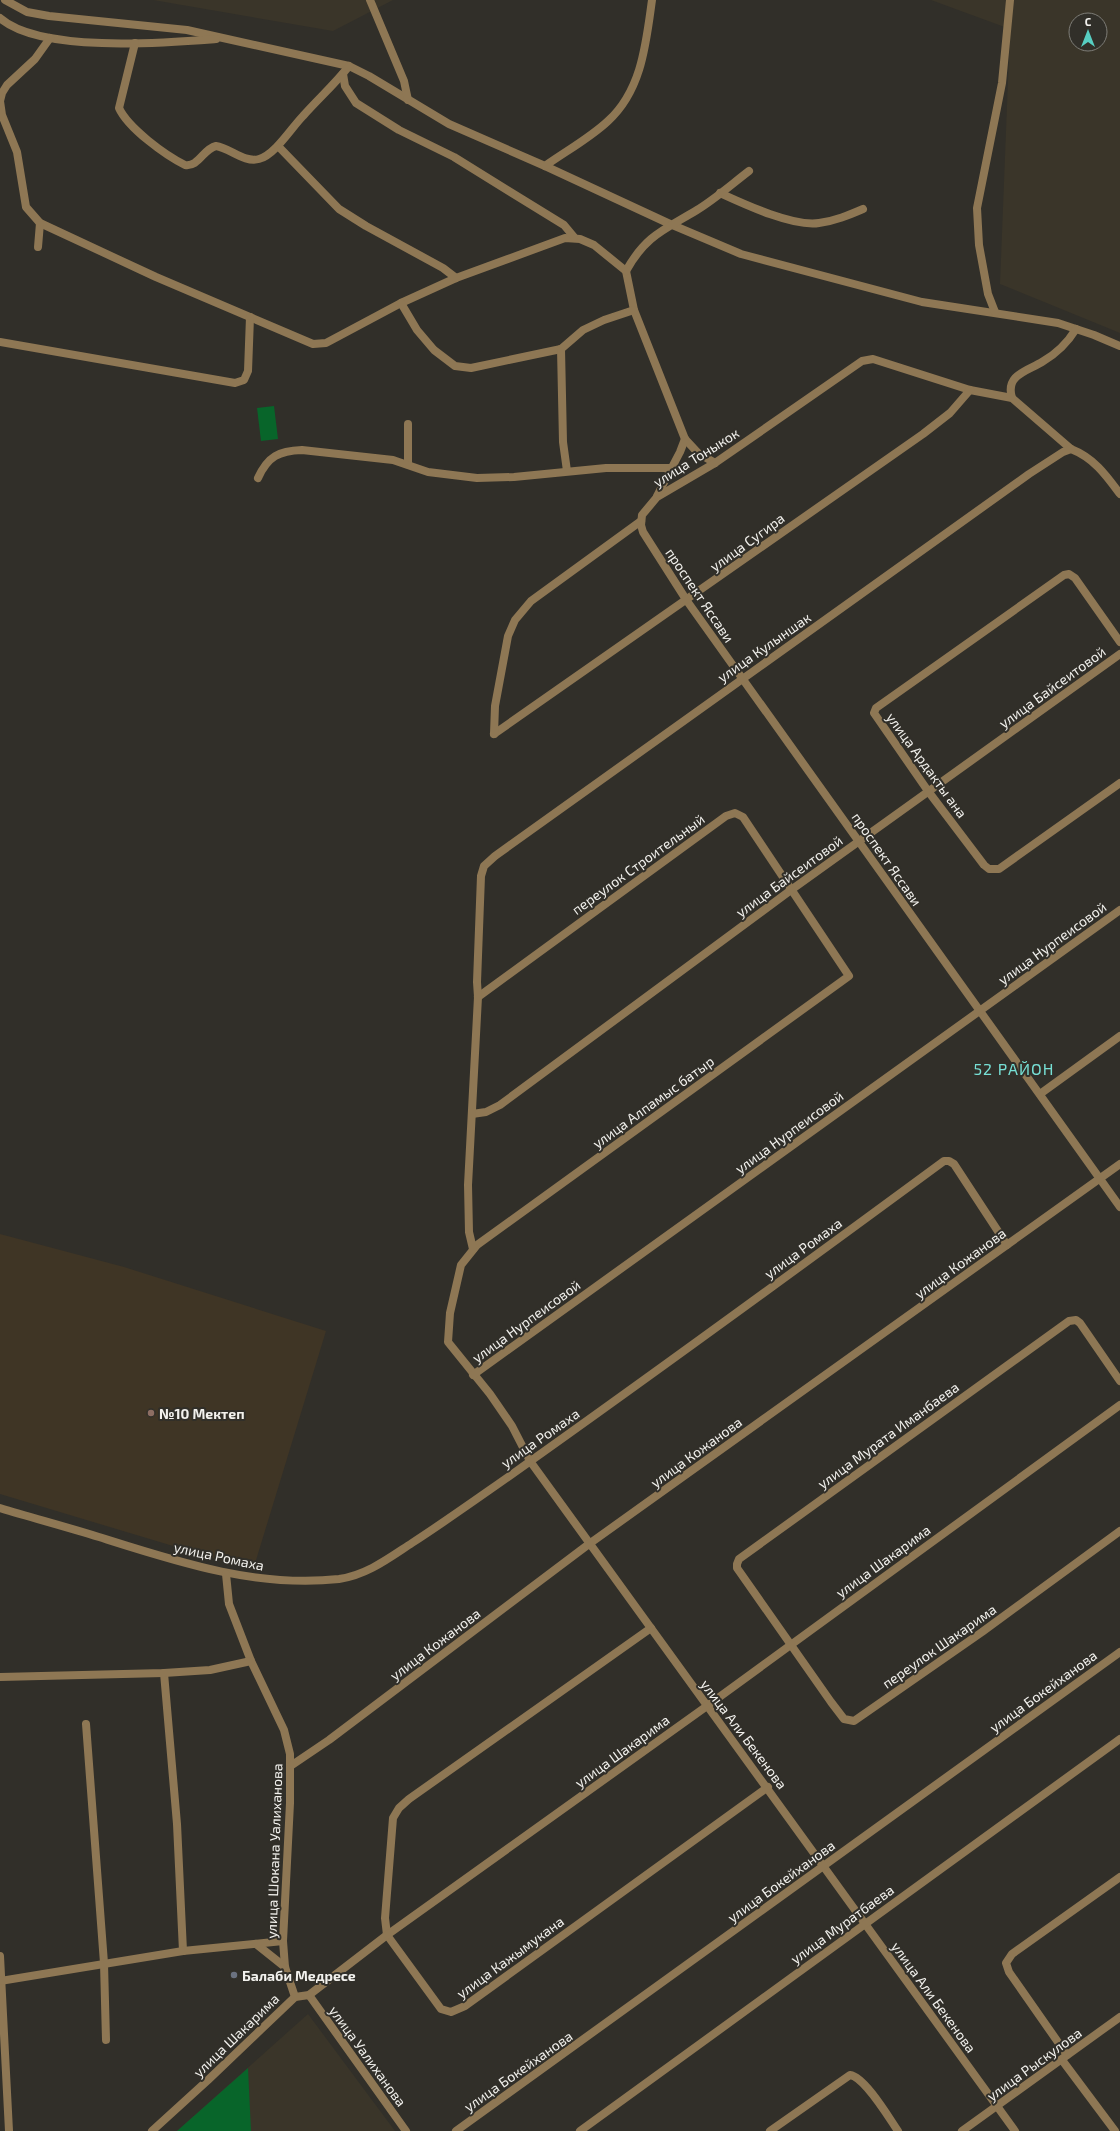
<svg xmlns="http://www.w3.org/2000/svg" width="1120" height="2131" viewBox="0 0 1120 2131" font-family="'Exo 2',sans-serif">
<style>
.built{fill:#3a3529;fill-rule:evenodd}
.education{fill:#3f3525}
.green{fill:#08652a}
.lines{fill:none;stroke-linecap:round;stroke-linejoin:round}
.minor{stroke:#8e7754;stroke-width:8}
.education-dot{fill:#8d6e63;stroke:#312f29;stroke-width:1.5}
.worship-dot{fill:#6b7280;stroke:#312f29;stroke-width:1.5}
.labels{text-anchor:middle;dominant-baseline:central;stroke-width:4;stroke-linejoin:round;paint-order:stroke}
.street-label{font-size:14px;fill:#f2f1ed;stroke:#312f29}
.poi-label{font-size:14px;font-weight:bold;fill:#f2f1ed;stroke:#312f29;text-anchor:start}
.quarter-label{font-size:16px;letter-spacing:1px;fill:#77e0d5;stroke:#312f29}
</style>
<rect width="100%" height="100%" fill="#312f29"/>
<!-- built -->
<g class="built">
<polygon points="153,0 393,0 333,31"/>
<path d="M931 0H1120V333L1000 284 1010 29ZM1076 20H1100V44H1076Z"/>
<polygon points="308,2014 395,2131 177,2131"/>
</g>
<!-- education -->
<polygon class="education" points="0,1234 124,1267 326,1331 253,1570 0,1494"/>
<!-- green -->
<g class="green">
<polygon points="274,406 278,439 261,441 257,408"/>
<polygon points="248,2068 251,2131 177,2131"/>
</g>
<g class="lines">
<!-- minor -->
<g class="minor">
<polyline points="5,0 27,12 49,16 187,30 349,66 369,76 449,124 545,166 670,224 741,254 922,302 1058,323 1094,335 1120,346"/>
<polyline points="370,0 404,81 408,100"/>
<path d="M0 18C40 53 164 43 216 39"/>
<polyline points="50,38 35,59 7,85 2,93 0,101 2,115 17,152 26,207 40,223 156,277 313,344 326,343 401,303 456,278 565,238 580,239 594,245 626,271 634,310 685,439 698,453 715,463"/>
<path d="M135 43 119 108C128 128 165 155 185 165 199 167 203 149 216 146 230 148 244 163 259 159 275 155 292 127 303 116 318 99 335 84 349 66"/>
<polyline points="343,74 345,86 356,103 399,130 454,157 512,193 564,225 574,237"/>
<polyline points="278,146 339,209 366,226 443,268 456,278"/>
<path d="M545 166C566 151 590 138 608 121 642 90 646 43 652 0"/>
<path d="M720 193C744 204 793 227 819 223 835 221 849 215 863 209"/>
<polyline points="38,247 40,223"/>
<path d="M626 271C646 235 664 230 697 210 715 199 732 184 749 171"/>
<polyline points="401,303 417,330 434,350 455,366 471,368 561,349 583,330 604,320 634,310"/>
<polyline points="995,312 988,294 979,245 977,208 1002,83 1010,0"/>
<polyline points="0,342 235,383 244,380 248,371 250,317"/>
<polyline points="561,349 563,442 567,471"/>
<path d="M1012 398C1005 375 1027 371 1042 362 1056 354 1068 342 1076 329"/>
<polyline points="408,464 408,424"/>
<path d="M258 478C268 456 279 451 302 450L393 460 428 472 477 478 514 477 606 468H672"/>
<path d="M1120 494C1106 475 1094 458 1071 449L1012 398 970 390 873 359 862 361 826 386 715 463 657 497 642 515 641 525 643 532 687 601 1120 1207"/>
<polyline points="657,496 680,452 685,439"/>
<polyline points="1120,642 1075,578 1069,574 1064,575 876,708 874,713 928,791 984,865 989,869 999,869 1120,783"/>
<polyline points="494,734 923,434 950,413 970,390"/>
<polyline points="494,734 495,706 508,636 515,620 531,601 641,521"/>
<polyline points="478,997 726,816 735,813 743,817 849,976 477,1245 461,1265 450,1313 448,1342 490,1394 512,1426 530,1461 1015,2131"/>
<polyline points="1040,1094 1120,1036"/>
<polyline points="472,1114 486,1112 500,1105 791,890 1120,654"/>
<polyline points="473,1249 469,1232 468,1185 478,997 477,982 481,876 484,866 495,856 1029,474 1063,452 1071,449"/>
<polyline points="473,1375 1120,910"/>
<polyline points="1120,1381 1080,1323 1076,1320 1069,1321 739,1559 737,1564 737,1568 831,1702 844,1719 854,1721 982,1632 1120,1531"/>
<path d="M0 1508C33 1518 67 1527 99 1537 178 1562 256 1588 339 1579 367 1575 389 1558 412 1543 446 1521 478 1498 511 1475 656 1372 800 1267 944 1161H949L954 1164 1007 1245"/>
<polyline points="226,1574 229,1604 251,1661 284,1730 290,1754 290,1803 283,1941 285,1967 295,1997"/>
<polyline points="651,1628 409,1799 399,1808 393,1818 385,1918 387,1935 441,2009 451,2012 465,2006 768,1787"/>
<polyline points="164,1673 177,1824 183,1951"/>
<polyline points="0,1677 164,1673 210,1670 251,1661"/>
<polyline points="86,1724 104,1963 106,2040"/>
<polyline points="292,1765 329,1740 589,1544 1120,1164"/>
<polyline points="256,1944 285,1967"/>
<polyline points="0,1956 9,2131"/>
<polyline points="0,1981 183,1951 283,1941"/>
<polyline points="309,1995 406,2131"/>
<polyline points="1067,2055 1009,1972 1006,1963 1012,1954 1120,1877"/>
<polyline points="1062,2060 1115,2131"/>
<polyline points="152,2131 208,2080 295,1997 309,1995 387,1935 707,1706 1120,1405"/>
<polyline points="456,2131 1120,1652"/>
<polyline points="580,2131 1120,1739"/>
<path d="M770 2131 850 2075C865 2077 889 2118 898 2131"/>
<polyline points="962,2131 1120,2017"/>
</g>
</g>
<!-- markers -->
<circle class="education-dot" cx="151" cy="1413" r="4"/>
<circle class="worship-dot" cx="234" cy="1975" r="4"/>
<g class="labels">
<!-- street labels -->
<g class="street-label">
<text transform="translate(696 457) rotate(-32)">улица Тоныкок</text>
<text transform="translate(747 542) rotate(-36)">улица Сугира</text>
<text transform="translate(700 595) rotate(56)">проспект Яссави</text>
<text transform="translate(764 647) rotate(-35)">улица Кулыншак</text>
<text transform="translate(1052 687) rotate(-36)">улица Байсеитовой</text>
<text transform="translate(927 765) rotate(54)">улица Ардакты ана</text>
<text transform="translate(887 859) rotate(55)">проспект Яссави</text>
<text transform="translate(638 864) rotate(-36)">переулок Строительный</text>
<text transform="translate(789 876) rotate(-36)">улица Байсеитовой</text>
<text transform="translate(1052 943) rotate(-36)">улица Нурпеисовой</text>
<text transform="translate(653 1102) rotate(-36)">улица Алпамыс батыр</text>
<text transform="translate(789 1132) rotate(-36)">улица Нурпеисовой</text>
<text transform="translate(803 1248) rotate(-36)">улица Ромаха</text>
<text transform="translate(960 1263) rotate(-36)">улица Кожанова</text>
<text transform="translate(526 1321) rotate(-36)">улица Нурпеисовой</text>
<text transform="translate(888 1435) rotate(-36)">улица Мурата Иманбаева</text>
<text transform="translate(540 1438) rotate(-35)">улица Ромаха</text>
<text transform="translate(696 1452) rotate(-36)">улица Кожанова</text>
<text transform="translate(219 1556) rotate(12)">улица Ромаха</text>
<text transform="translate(883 1561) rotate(-36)">улица Шакарима</text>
<text transform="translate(435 1644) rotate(-37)">улица Кожанова</text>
<text transform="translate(939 1646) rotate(-35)">переулок Шакарима</text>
<text transform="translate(1043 1691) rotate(-36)">улица Бокейханова</text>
<text transform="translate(744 1734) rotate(53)">улица Али Бекенова</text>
<text transform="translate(622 1751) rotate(-36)">улица Шакарима</text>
<text transform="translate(274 1851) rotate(-88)">улица Шокана Уалиханова</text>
<text transform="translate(781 1881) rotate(-36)">улица Бокейханова</text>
<text transform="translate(842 1924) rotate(-36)">улица Муратбаева</text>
<text transform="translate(510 1957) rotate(-36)">улица Кажымукана</text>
<text transform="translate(934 1997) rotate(54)">улица Али Бекенова</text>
<text transform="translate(236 2035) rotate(-44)">улица Шакарима</text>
<text transform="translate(368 2056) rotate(54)">улица Уалиханова</text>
<text transform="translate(1034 2064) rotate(-36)">улица Рыскулова</text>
<text transform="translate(518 2071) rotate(-35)">улица Бокейханова</text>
</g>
<!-- poi labels -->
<g class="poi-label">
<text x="159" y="1413">№10 Мектеп</text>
<text x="242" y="1975">Балаби Медресе</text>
</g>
<!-- quarter labels -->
<g class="quarter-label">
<text x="1014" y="1068">52 РАЙОН</text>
</g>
</g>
<!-- north arrow -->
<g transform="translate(1088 32)"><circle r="19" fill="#312f29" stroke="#7e7d77"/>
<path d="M0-3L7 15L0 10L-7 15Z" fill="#57cec2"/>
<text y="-6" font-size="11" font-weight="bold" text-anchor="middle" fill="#f2f1ed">С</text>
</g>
</svg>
